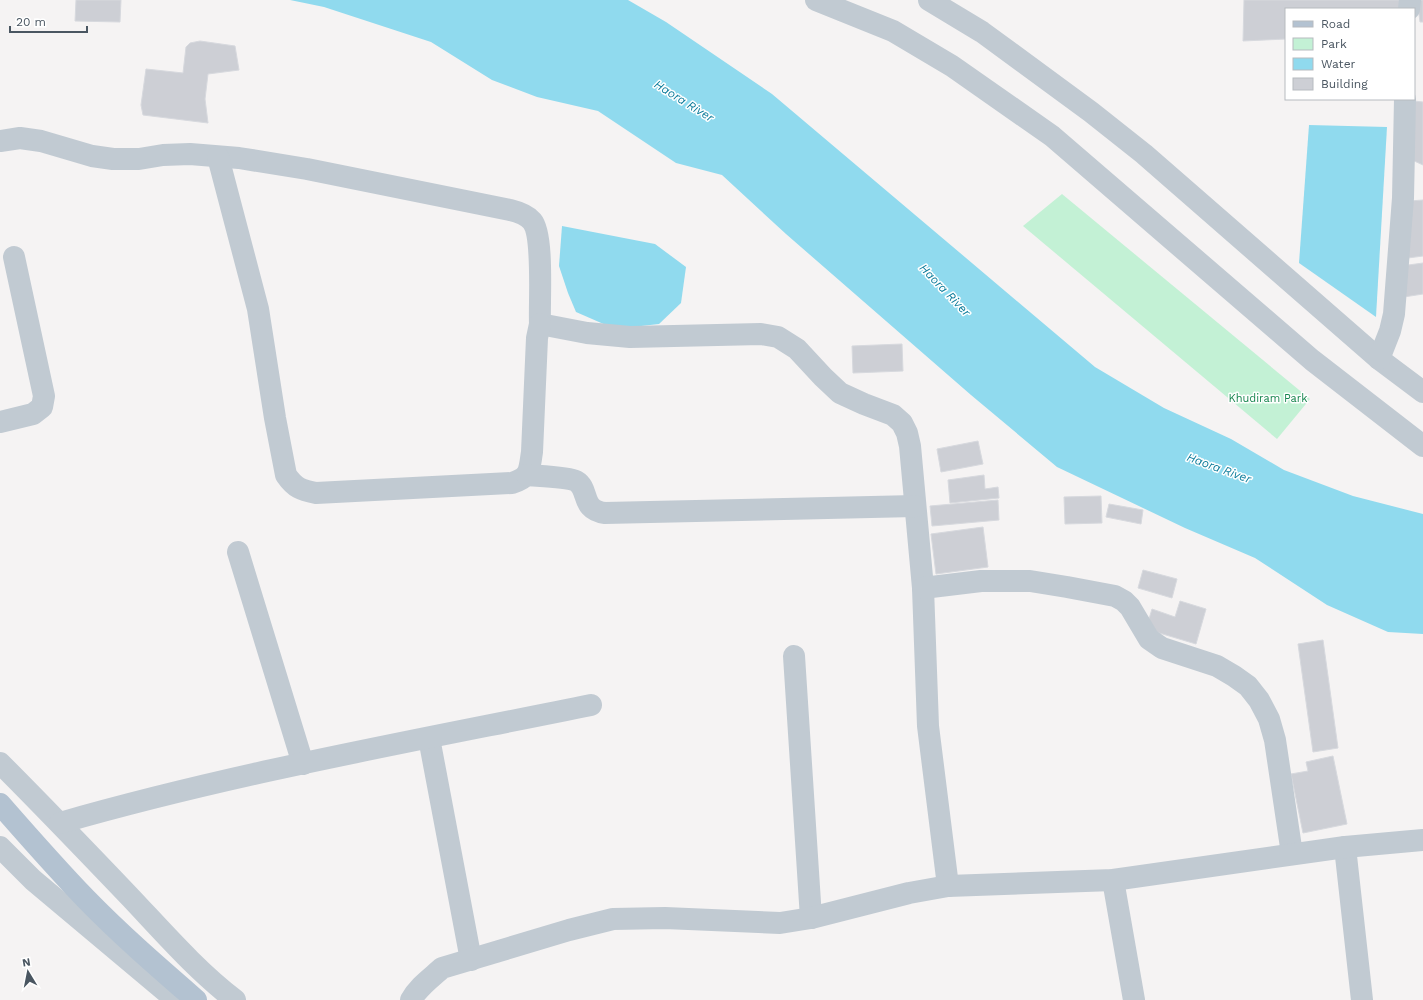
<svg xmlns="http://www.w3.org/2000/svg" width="1423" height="1000" viewBox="0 0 1423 1000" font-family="'Work Sans',sans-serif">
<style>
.green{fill:#c3f1d5}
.water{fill:#90daee}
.building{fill:#cdcfd5;stroke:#d7d9de}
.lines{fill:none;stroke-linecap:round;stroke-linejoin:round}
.minor{stroke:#c1cad2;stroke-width:22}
.major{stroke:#b3c2d1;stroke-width:22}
.labels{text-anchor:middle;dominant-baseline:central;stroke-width:3;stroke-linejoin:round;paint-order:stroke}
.park-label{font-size:11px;fill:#17864f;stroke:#fff}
.water-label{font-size:12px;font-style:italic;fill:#0c7c9b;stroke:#fff}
</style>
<rect width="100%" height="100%" fill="#f5f3f3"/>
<!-- green -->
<polygon class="green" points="1062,194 1310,399 1277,439 1023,226"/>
<!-- water -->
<g class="water">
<polygon points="290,0 628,0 666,22 772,94 1095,367 1164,408 1231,439 1284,470 1353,496 1423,514 1423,634 1388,632 1327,605 1255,558 1185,528 1057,467 971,395 786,234 722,175 676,163 598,111 537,97 492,80 431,42 324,7"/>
<polygon points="1309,125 1387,127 1376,317 1299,263"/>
<polygon points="562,226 655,244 686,267 681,303 659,324 615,329 576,312 568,293 559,266"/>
</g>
<!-- building -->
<g class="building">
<polygon points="76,0 121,0 120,22 75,21"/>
<polygon points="1244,0 1402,0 1402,9 1286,9 1286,39 1243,41"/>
<polygon points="1417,0 1423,0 1423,22 1420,22"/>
<polygon points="200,41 235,46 239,70 208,74 205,99 208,123 143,115 141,105 146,69 183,73 186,47 190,43"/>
<polygon points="1414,101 1423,102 1423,165 1412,160"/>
<polygon points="1423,200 1423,256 1408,258 1409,201"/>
<polygon points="1423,263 1423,294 1404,297 1401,266"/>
<polygon points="902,344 903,371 853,373 852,346"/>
<polygon points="978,441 983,464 941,472 937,449"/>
<polygon points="984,475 985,489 998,487 999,498 950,503 948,480"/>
<polygon points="1101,496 1102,523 1065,524 1064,497"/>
<polygon points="998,500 999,520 932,526 930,506"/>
<polygon points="1109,504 1143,510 1141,524 1106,517"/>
<polygon points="983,527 988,567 936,574 931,534"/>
<polygon points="1143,570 1177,579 1172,598 1138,588"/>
<polygon points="1180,601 1206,609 1196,644 1146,629 1152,609 1175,617"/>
<polygon points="1323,640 1338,748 1313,752 1298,644"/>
<polygon points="1333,756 1347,824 1303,833 1291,774 1308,771 1306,762"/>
</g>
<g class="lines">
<!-- minor -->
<g class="minor">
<polyline points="816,0 893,31 952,66 1052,136 1312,360 1423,446"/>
<polyline points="929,0 982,32 1091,112 1144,154 1379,359 1423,392"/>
<polyline points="1409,9 1410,0"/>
<path d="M0 141 20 138 41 141 92 156 113 159H139L163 155 190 154 239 158 307 169 510 210C518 212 527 215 532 221 544 235 539 303 540 324L587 333 630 337 761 334 778 337 797 349 823 377 840 393 864 404 893 415 902 423 907 433 910 446 923 588 928 726 948 886"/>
<path d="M218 157 258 309 275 418 286 475C295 488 301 490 316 493L512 483C531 477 529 470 532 452L537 338 540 324"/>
<polyline points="1379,359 1390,331 1394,314 1403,198 1405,99"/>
<polyline points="0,422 33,414 42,407 44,396 14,257"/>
<path d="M527 475C537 476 568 477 576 481 590 489 580 510 605 513L915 506"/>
<polyline points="238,552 303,764"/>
<polyline points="923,588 981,581 1030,581 1067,587 1115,596 1124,601 1130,607 1149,639 1162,648 1217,666 1234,676 1248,686 1259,700 1269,719 1275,740 1292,854"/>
<polyline points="794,656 811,918"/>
<polyline points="429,738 471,960"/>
<path d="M0 763C44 807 88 853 131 898 164 933 197 971 235 1000"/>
<path d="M60 823C234 773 414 741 591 705"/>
<polyline points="0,847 33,880 176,1000"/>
<polyline points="1345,847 1362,1000"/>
<polyline points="1113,880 1134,1000"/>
<path d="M411 1000C418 987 431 978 442 968L569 930 613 919 665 918 780 923 811 918 909 893 948 886 1113 880 1345 847 1423 840"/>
</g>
<!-- major -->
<path class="major" d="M0 804C28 836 56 868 86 899 121 935 158 967 196 1000"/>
</g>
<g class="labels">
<!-- park labels -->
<g class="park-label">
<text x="1268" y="398">Khudiram Park</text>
</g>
<!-- water labels -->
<g class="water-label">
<text transform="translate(684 101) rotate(32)">Haora River</text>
<text transform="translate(945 290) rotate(46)">Haora River</text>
<text transform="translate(1219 468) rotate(20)">Haora River</text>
</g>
</g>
<!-- legend -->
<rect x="1285" y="8" width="130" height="92" fill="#ffffff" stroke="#b7bbc0"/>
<rect x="1293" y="21" width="20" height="6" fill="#b3c2d1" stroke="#b7bbc0"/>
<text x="1321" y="28" font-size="12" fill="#4a5661">Road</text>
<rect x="1293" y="38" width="20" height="12" fill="#c3f1d5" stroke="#b7bbc0"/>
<text x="1321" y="48" font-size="12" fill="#4a5661">Park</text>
<rect x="1293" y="58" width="20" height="12" fill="#90daee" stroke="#b7bbc0"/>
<text x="1321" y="68" font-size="12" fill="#4a5661">Water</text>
<rect x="1293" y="78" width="20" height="12" fill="#cdcfd5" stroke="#b7bbc0"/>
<text x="1321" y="88" font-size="12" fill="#4a5661">Building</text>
<!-- north arrow -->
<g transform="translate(28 972) rotate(350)" stroke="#ffffff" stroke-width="3" paint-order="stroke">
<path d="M0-3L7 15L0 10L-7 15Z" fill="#4a5661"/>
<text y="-6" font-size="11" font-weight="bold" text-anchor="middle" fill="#4a5661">N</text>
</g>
<!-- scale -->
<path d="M10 26v6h77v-6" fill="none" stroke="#4a5661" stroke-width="2"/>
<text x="16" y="26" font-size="12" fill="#4a5661" stroke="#ffffff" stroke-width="3" paint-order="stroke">20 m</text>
</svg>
